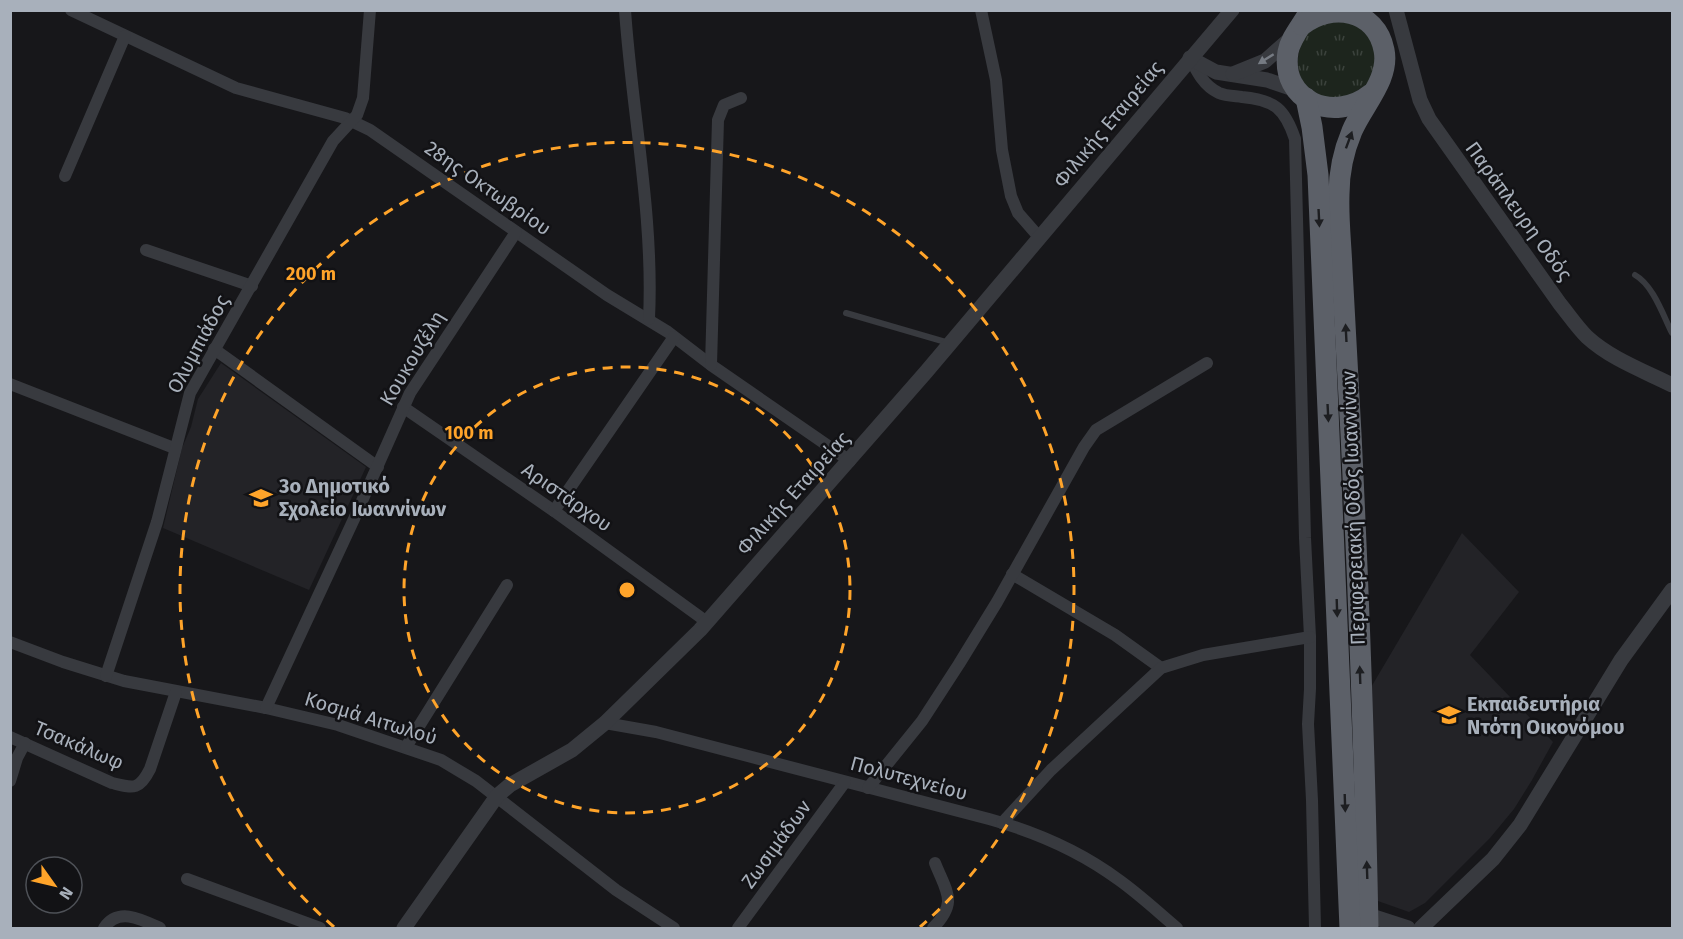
<svg xmlns="http://www.w3.org/2000/svg" width="1683" height="939" viewBox="0 0 1683 939" font-family="'Fira Sans',sans-serif">
<style>
.built{fill:#232327}
.grass{fill:url(#grass-tufts)}
.lines{fill:none;stroke-linecap:round;stroke-linejoin:round}
.service{stroke:#383a3f;stroke-width:6}
.minor{stroke:#383a3f;stroke-width:12}
.tertiary{stroke:#383a3f;stroke-width:15}
.trunk{stroke:#5c6068;stroke-width:21}
.oneway{fill:#767b83}
.oneway2{fill:#1d1e21}
.ring{fill:none;stroke:#ffa42a;stroke-width:3;stroke-dasharray:10 8}
.labels{text-anchor:middle;dominant-baseline:central;stroke-width:5;stroke-linejoin:round;paint-order:stroke}
.street-label{font-size:20px;fill:#a8b0bb;stroke:#121215}
.poi-label{font-size:20px;font-weight:bold;fill:#a8b0bb;stroke:#121215;text-anchor:start}
.centre{fill:#ffa42a;stroke:#121215;stroke-width:3}
.ring-label{font-size:18px;text-anchor:middle;font-weight:bold;fill:#ffa42a;stroke:#121215;stroke-width:5;stroke-linejoin:round;paint-order:stroke}
</style>
<defs>
<pattern id="grass-tufts" width="24" height="20" patternUnits="userSpaceOnUse" patternTransform="scale(1.5)"><rect width="24" height="20" fill="#1d251d"/><path d="M3 7l-1-3M5 7V3M7 7l1-3M15 17l-1-3M17 17v-4M19 17l1-3" fill="none" stroke="#3b423c"/></pattern>
</defs>
<rect width="100%" height="100%" fill="#17171a"/>
<!-- built -->
<g class="built">
<polygon points="221,363 366,467 309,590 163,528 182,448 191,427 198,399"/>
<polygon points="1462,533 1519,592 1470,655 1553,742 1532,780 1514,809 1490,838 1425,903 1409,912 1375,900 1370,689"/>
</g>
<!-- grass -->
<path class="grass" d="M1334 20 1353 24 1369 35 1377 53 1372 81 1341 101C1333 99 1321 98 1314 93 1293 81 1294 48 1309 32 1316 25 1325 23 1334 20Z"/>
<g class="lines">
<!-- service -->
<g class="service">
<path d="M1635 275C1653 285 1663 315 1672 333"/>
<polyline points="846,313 949,343"/>
</g>
<!-- minor -->
<g class="minor">
<polyline points="71,10 236,88 345,118 370,130 607,295 668,332 711,365 850,461"/>
<path d="M625 10C632 113 654 216 649 319"/>
<polyline points="981,10 996,80 1002,150 1011,196 1018,213 1039,237"/>
<path d="M1190 58C1197 72 1204 86 1219 93 1226 96 1235 96 1242 97 1275 100 1285 109 1295 139L1305 538 1310 637V689L1308 724 1312 800 1315 928"/>
<polyline points="65,176 125,36"/>
<polyline points="146,250 252,286"/>
<polyline points="214,349 378,467"/>
<polyline points="711,365 718,120 724,105 741,98"/>
<polyline points="10,384 174,448"/>
<polyline points="403,407 554,511 707,622"/>
<polyline points="554,511 674,337"/>
<polyline points="1012,574 1115,635 1161,668"/>
<polyline points="10,642 63,662 124,681 266,708 338,725 441,760 476,781 616,890 674,928"/>
<polyline points="106,676 157,522 190,393 333,141 357,115 363,98 370,10"/>
<polyline points="266,708 354,519 410,393 516,232"/>
<path d="M605 723 656 732 989 819C1036 832 1080 851 1119 880 1140 895 1158 912 1177 928"/>
<path d="M10 737 112 783C133 788 139 791 150 769L176 692"/>
<polyline points="406,747 507,585"/>
<polyline points="10,781 17,758 25,743"/>
<polyline points="868,788 922,721 959,664 997,602 1084,447 1096,430 1207,363"/>
<polyline points="1002,823 1051,770 1161,668 1203,655 1310,637"/>
<polyline points="187,879 320,928"/>
<path d="M104 928C118 907 141 919 160 928"/>
<polyline points="738,928 845,782"/>
<path d="M933 928C958 902 947 893 935 863"/>
</g>
<!-- tertiary -->
<g class="tertiary">
<path d="M1396 10 1420 100 1429 119 1560 304C1569 315 1577 327 1587 337 1611 359 1644 371 1672 385"/>
<polyline points="1190,58 1216,72 1267,80 1299,91"/>
<polyline points="1233,74 1265,61 1291,38"/>
<polyline points="1368,915 1408,928"/>
<polyline points="404,928 497,796 510,785 572,750 605,723 700,630 926,372 1232,10"/>
<polyline points="1421,928 1493,859 1520,825 1621,660 1672,590"/>
</g>
<!-- trunk -->
<g class="trunk">
<path d="M1308 14C1301 27 1291 37 1288 52 1280 101 1334 124 1371 94"/>
<path d="M1302 25C1331 2 1376 9 1384 50 1390 79 1363 105 1352 131 1344 150 1339 173 1339 194 1338 219 1341 244 1342 269 1345 324 1348 379 1351 434 1359 599 1365 764 1368 928"/>
<polyline points="1306,98 1312,127 1318,175 1350,928"/>
</g>
</g>
<!-- one-way arrows -->
<defs><path id="oneway-solid" d="M-6-.8H1V-3.2L6.5 0L1 3.2V.8H-6Z" transform="scale(1.5)"/></defs>
<use class="oneway" href="#oneway-solid" transform="translate(1266 59) rotate(148)"/>
<g class="oneway2">
<use href="#oneway-solid" transform="translate(1349 140) rotate(-70)"/>
<use href="#oneway-solid" transform="translate(1319 218) rotate(87)"/>
<use href="#oneway-solid" transform="translate(1346 333) rotate(-93)"/>
<use href="#oneway-solid" transform="translate(1328 413) rotate(87)"/>
<use href="#oneway-solid" transform="translate(1337 608) rotate(88)"/>
<use href="#oneway-solid" transform="translate(1360 675) rotate(-92)"/>
<use href="#oneway-solid" transform="translate(1345 803) rotate(88)"/>
<use href="#oneway-solid" transform="translate(1367 870) rotate(-92)"/>
</g>
<!-- distance rings -->
<g class="ring">
<circle cx="627" cy="590" r="223"/>
<path d="M334 927A447 447 0 1 1 920 927"/>
</g>
<!-- icons -->
<defs>
<g id="school-bare" transform="scale(1.8)"><path d="M0-5L7-2L0 1L-7-2ZM-4 1L0 2.5L4 1V4Q0 6-4 4Z" fill="#ffa42a" stroke="#121215" stroke-width="2.5" paint-order="stroke"/></g>
</defs>
<g fill-rule="evenodd">
<use href="#school-bare" x="261" y="498"/>
<use href="#school-bare" x="1449" y="715"/>
</g>
<g class="labels">
<!-- street labels -->
<g class="street-label">
<text transform="translate(1108 124) rotate(-50)">Φιλικής Εταιρείας</text>
<text transform="translate(488 188) rotate(35)">28ης Οκτωβρίου</text>
<text transform="translate(1519 211) rotate(54)">Παράπλευρη Οδός</text>
<text transform="translate(198 344) rotate(-62)">Ολυμπιάδος</text>
<text transform="translate(412 358) rotate(-59)">Κουκουζέλη</text>
<text transform="translate(793 493) rotate(-48)">Φιλικής Εταιρείας</text>
<text transform="translate(567 497) rotate(35)">Αριστάρχου</text>
<text transform="translate(1353 508) rotate(-92)">Περιφερειακή Οδός Ιωαννίνων</text>
<text transform="translate(371 718) rotate(17)">Κοσμά Αιτωλού</text>
<text transform="translate(79 745) rotate(23)">Τσακάλωφ</text>
<text transform="translate(909 778) rotate(15)">Πολυτεχνείου</text>
<text transform="translate(776 844) rotate(-54)">Ζωσιμάδων</text>
</g>
<!-- poi labels -->
<g class="poi-label">
<text x="279" y="486">3ο Δημοτικό<tspan x="279" dy="23">Σχολείο Ιωαννίνων</tspan></text>
<text x="1467" y="704">Εκπαιδευτήρια<tspan x="1467" dy="23">Ντότη Οικονόμου</tspan></text>
</g>
</g>
<circle cx="627" cy="590" r="9" class="centre"/>
<g class="ring-label">
<text x="311" y="280">200 m</text>
<text x="469" y="439">100 m</text>
</g>
<!-- border -->
<rect width="1683" height="939" fill="none" stroke="#a8b0bb" stroke-width="24"/>
<!-- north arrow -->
<g transform="translate(54 885) rotate(124)"><circle r="28" fill="#121215" stroke="#4e5157" stroke-width="1.5"/>
<path d="M0-4.5L10 22L0 15L-10 22Z" fill="#ffa42a"/>
<text y="-9" font-size="16" font-weight="bold" text-anchor="middle" fill="#a8b0bb">N</text>
</g>
</svg>
